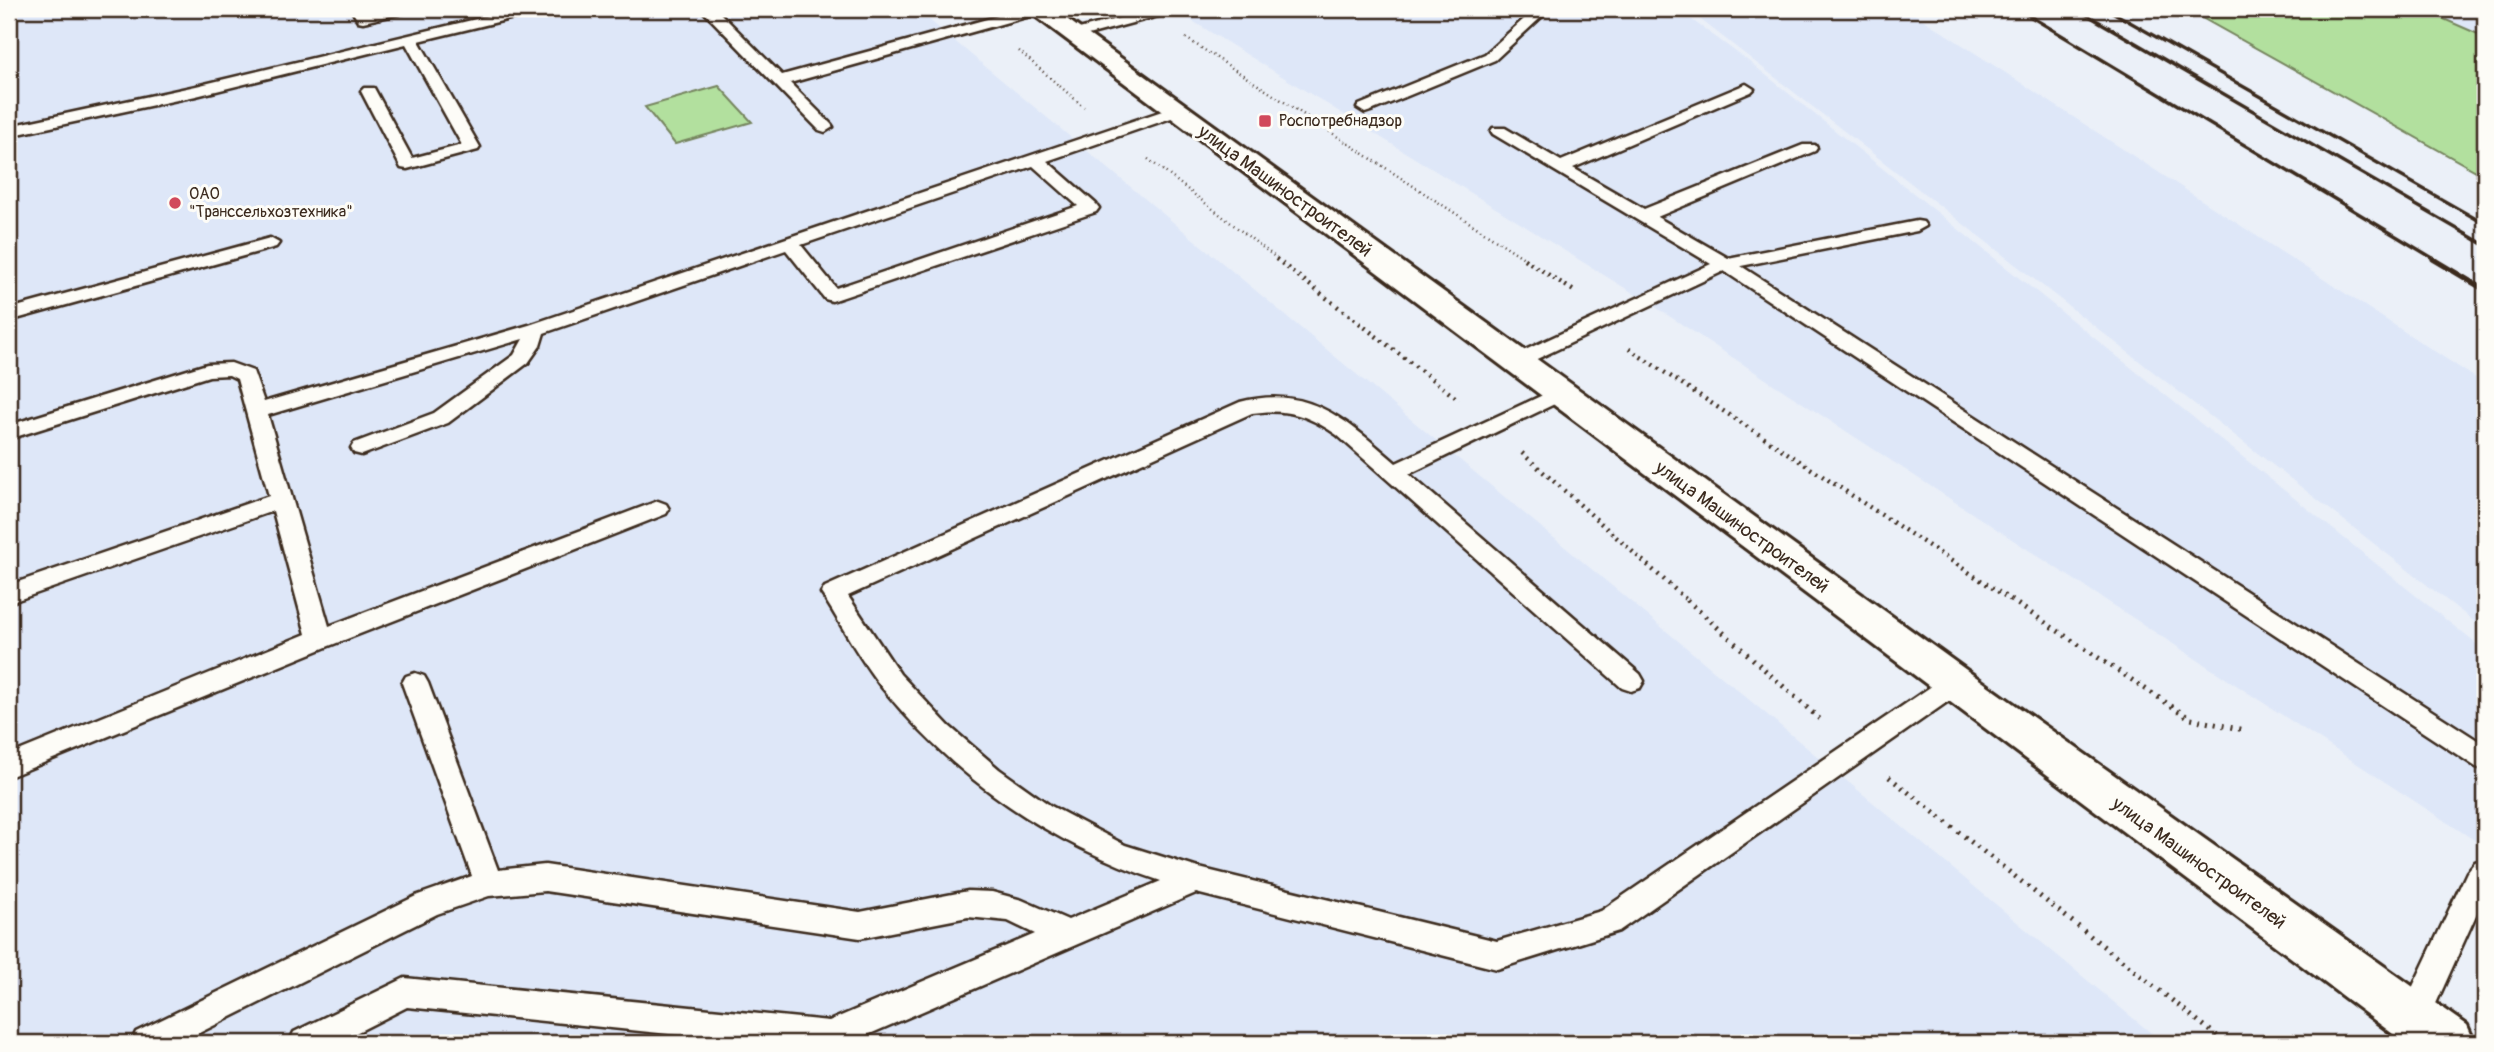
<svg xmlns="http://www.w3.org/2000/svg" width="2494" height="1052" viewBox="0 0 2494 1052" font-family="Pangolin,sans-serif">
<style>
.built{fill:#dee7f8}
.green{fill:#b2e09e;stroke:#76855e;stroke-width:2}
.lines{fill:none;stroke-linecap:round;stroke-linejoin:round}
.service-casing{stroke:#3b2a1e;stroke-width:5}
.secondary-casing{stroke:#3b2a1e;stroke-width:6}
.path-far2{stroke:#3b2a1e;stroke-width:2.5;stroke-dasharray:1 3.5;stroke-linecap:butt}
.path-far1{stroke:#3b2a1e;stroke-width:4.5;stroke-dasharray:2 5;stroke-linecap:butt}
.path{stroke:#3b2a1e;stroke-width:5;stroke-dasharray:2 6;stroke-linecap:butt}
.service{fill:#fdfcf7;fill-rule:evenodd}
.secondary{fill:#fdfcf7;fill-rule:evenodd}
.rail-far1{stroke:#3b2a1e;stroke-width:3.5}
.rail{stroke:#3b2a1e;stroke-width:5}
.poi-dot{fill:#d1495b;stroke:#fdfcf7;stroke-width:2.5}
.labels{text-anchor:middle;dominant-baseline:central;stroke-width:6;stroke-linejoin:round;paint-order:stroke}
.far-poi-label{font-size:16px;fill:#3b2a1e;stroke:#fdfcf7;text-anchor:start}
.street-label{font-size:19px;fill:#3b2a1e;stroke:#fdfcf7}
</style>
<rect width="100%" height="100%" fill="#ebf0f8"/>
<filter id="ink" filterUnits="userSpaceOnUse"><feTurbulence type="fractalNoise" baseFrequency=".0143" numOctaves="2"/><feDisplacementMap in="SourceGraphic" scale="14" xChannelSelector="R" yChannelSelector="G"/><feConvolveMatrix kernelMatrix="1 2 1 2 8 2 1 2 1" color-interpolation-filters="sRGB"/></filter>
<g filter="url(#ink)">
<!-- built -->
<g class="built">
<polygon points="17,9 916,9 2163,1043 9,1043 9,10"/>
<polygon points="1173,9 1677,9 1747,60 2485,651 2485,847 1646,301"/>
<polygon points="1687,9 1907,9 2485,384 2485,630"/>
<polygon points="2421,9 2485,9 2485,37"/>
</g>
<!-- green -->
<g class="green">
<polygon points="2186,9 2421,9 2485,37 2485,176"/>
<polygon points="719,86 752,122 675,144 645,107"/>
</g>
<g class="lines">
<!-- service casing -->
<g class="service-casing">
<g id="service">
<polygon points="351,9 365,9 367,13 385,9 410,9 408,12 363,22 358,21"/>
<polygon points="518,9 541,9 539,12 419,41 480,147 478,150 407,169 401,168 399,164 361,91 364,88 374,88 412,158 462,145 406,44 196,96 9,136 9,126 196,86"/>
<polygon points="701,9 716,9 782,75 1024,9 1046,9 1044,12 790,83 831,124 833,127 825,132 819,130"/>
<polygon points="1153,9 1175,9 1173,12 1073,39 1066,35 1068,32"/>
<polygon points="1535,9 1550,9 1495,60 1371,111 1365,113 1357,108 1359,105 1485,54"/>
<polygon points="1746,84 1754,89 1751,92 1573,168 1644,209 1803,145 1815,145 1817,148 1815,151 1657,217 1728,258 1917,221 1923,222 1926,226 1917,231 1741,266 2485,745 2485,770 2476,767 1724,271 1524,365 1510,365 1507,361 1510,357 1711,264 1493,134 1491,131 1493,128 1505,128 1561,161"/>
<path d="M1177 106 1185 111 1183 114 1047 161 1096 204 1099 208 1096 212 832 301 825 299 786 250 544 333 540 346 528 363 448 423 362 455 354 453 351 448 354 443 434 413 514 355 523 339 268 415 329 626 650 504 658 501 666 504 669 509 666 514 329 646 9 777V755L306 634 273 511 9 603V585L269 496 237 379 229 375 209 376 9 439V425L207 364 231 363 253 371 264 402 529 325ZM1033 166 1078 206 836 288 801 245Z"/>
<polygon points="270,238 279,243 276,247 9,321 9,309"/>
<path d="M1560 387 1567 388 1570 393 1567 398 1409 474 1640 674 1644 681 1640 688 1631 691 1622 688 1337 435C1309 415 1286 408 1252 413L848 596 900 674 949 726 999 769 1051 806 1125 845 1195 867 1497 941 1601 911 1945 677 1954 674 1963 677 1967 684 1963 691 1619 931 1497 969 1196 893 849 1043H756L407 1007 336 1043H289L294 1032 405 978 829 1021 1035 934 1008 921 968 917 860 938 545 891 489 896 437 914 179 1043H131L136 1032 418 895 472 876 402 683 406 676 415 673 424 676 428 683 498 870 545 865 860 912 968 891 992 892 1022 900 1068 920 1161 881C1049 843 958 781 883 689 861 662 844 629 825 599L821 593 825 587 1240 402C1309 384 1347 421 1396 463Z"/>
<polygon points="2485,859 2485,895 2425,1028 2414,1033 2403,1028 2398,1018 2467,872 2475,862"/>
</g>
</g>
<!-- secondary casing -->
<g class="secondary-casing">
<polygon id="secondary" points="1026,9 1053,9 1969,672 2467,1025 2475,1043 2405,1043"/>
</g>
<!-- path-far2 -->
<g class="path-far2">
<polyline points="1186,38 1527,260"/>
<polyline points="1019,51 1084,107"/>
<polyline points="1148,159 1279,260"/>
</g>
<!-- path-far1 -->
<g class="path-far1">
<polyline points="1276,259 1459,400"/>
<polyline points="1524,259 1577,293"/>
<polyline points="1629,349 2014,602"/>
<polyline points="1522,453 1689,602"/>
</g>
<!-- path -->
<g class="path">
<polyline points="1687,600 1823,722"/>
<polyline points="2011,600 2191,719 2244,730"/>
<polyline points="1889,777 2226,1043"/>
</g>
<!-- service -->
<use href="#service" class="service"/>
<!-- secondary -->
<use href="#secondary" class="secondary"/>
<!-- rail-far1 -->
<g class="rail-far1">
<polyline points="2018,9 2436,260"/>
<polyline points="2077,9 2485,245"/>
<polyline points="2107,9 2485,224"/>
</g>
<!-- rail -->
<polyline class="rail" points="2433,259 2485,290"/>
</g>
</g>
<!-- markers -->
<g class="poi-dot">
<rect x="1258" y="114" width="14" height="14" rx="3.5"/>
<circle cx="175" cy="203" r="7"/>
</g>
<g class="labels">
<!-- far-poi labels -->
<g class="far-poi-label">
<text x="1279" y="121">Роспотребнадзор</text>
<text x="189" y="194">ОАО<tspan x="189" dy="18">"Транссельхозтехника"</tspan></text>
</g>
<!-- street labels -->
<g class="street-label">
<text transform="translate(1285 191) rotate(36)">улица Машиностроителей</text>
<text transform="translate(1742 527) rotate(36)">улица Машиностроителей</text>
<text transform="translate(2199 863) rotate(36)">улица Машиностроителей</text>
</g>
</g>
<!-- margin -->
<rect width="2494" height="1052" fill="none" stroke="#fdfcf7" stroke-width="35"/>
<rect x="18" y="18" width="2459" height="1017" fill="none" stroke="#3b2a1e" stroke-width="2.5" filter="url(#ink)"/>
</svg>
